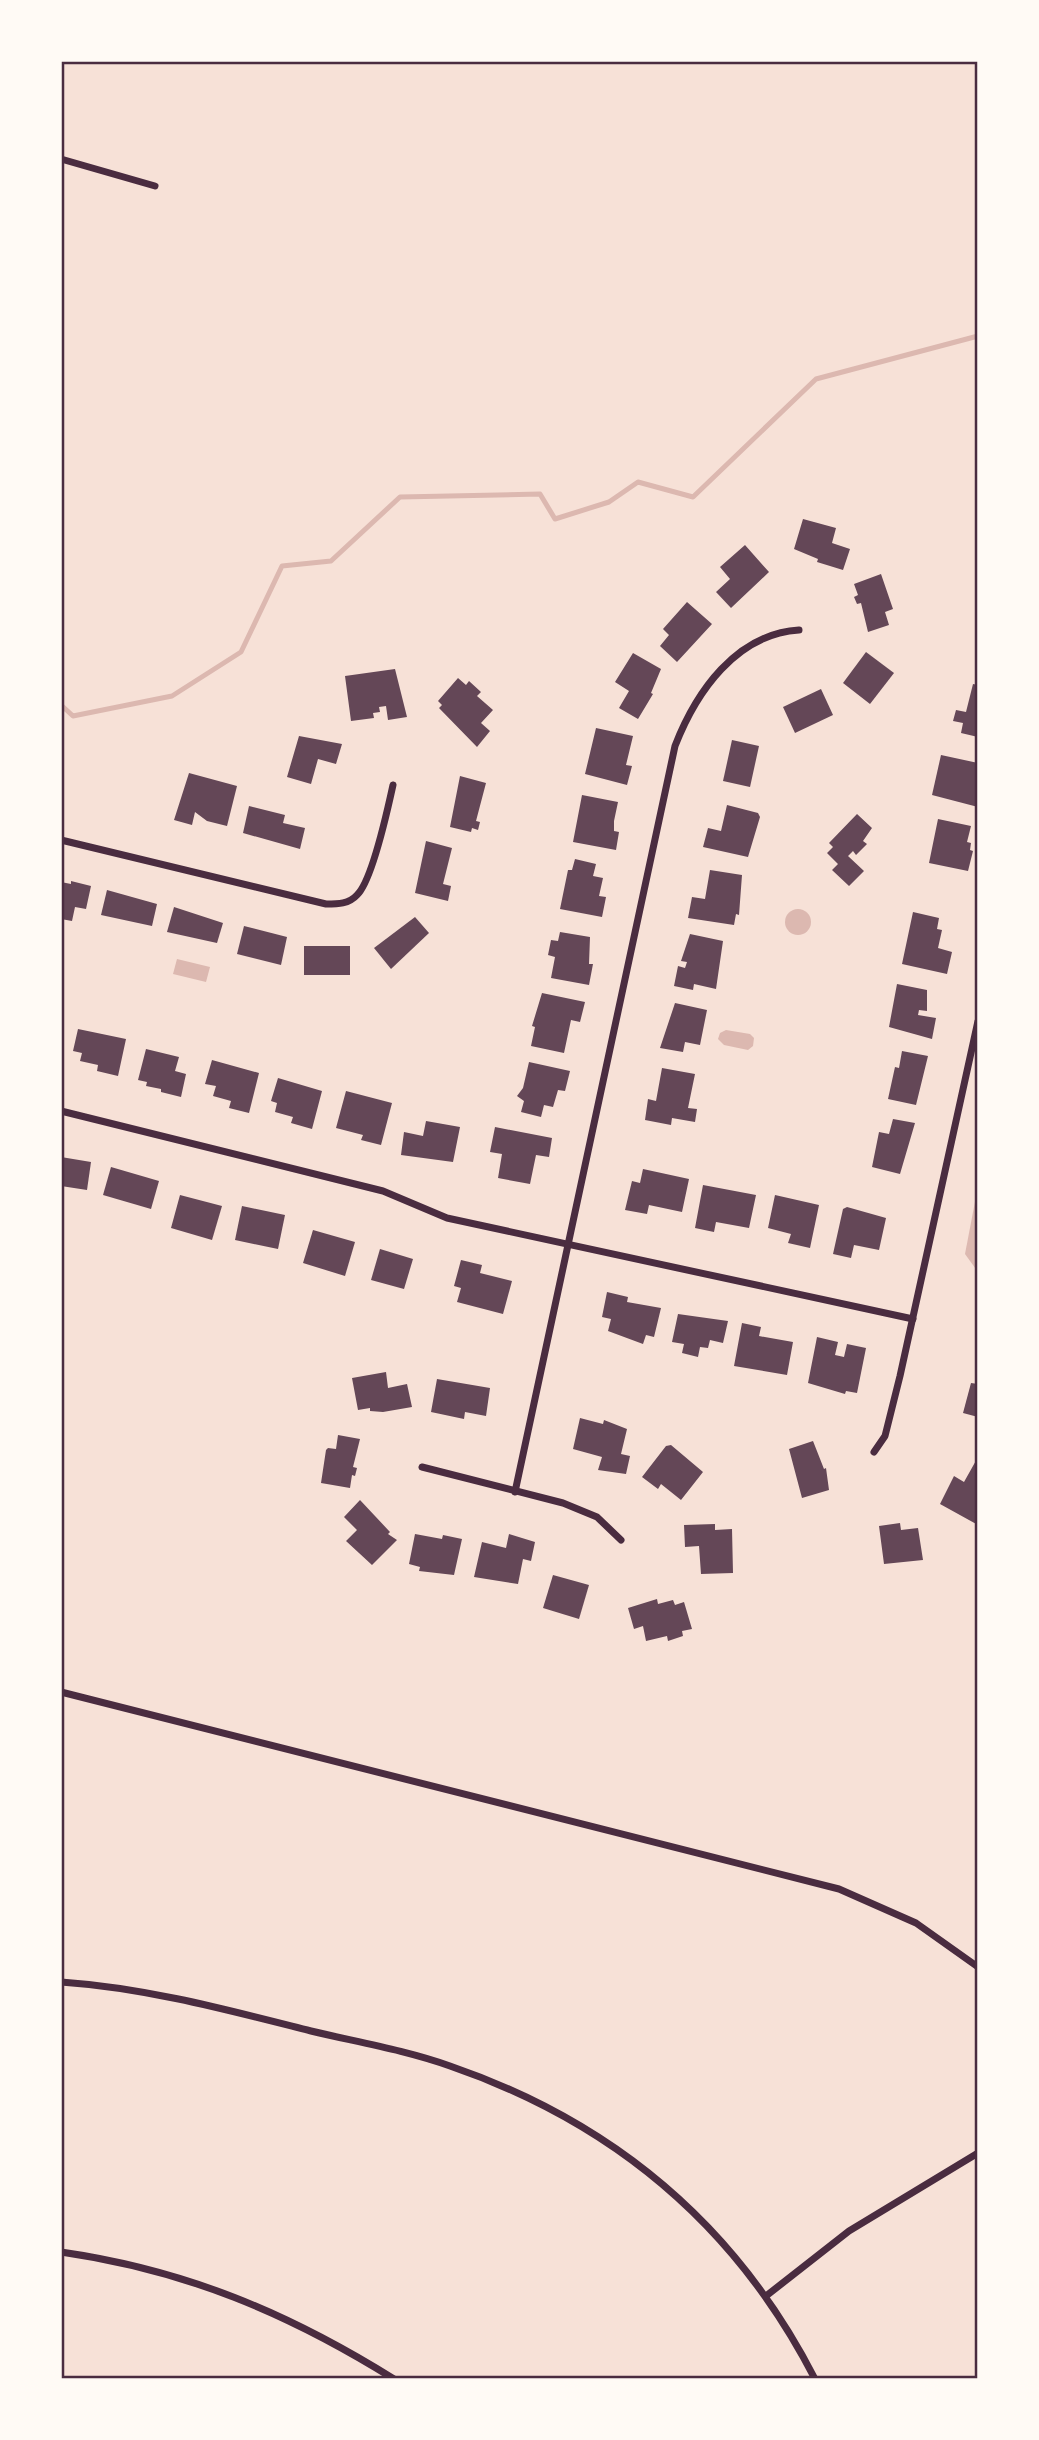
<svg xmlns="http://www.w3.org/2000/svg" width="1039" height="2440" viewBox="0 0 1039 2440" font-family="'Alegreya Sans',sans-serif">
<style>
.water{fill:#dcb8b0}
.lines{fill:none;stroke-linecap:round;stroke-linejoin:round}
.stream{stroke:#dcb8b0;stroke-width:5}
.building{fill:#644757}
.minor{stroke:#4a2c40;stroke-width:7}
.neatline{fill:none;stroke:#4a2c40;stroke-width:2.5}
</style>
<rect width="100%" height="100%" fill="#f7e1d7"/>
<!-- water -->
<g class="water">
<circle cx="798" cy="922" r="13"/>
<polygon points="177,959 210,967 206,982 173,974"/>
<polygon points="726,1030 750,1034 754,1038 753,1046 748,1050 724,1045 718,1039 720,1033"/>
<polygon points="978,1186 978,1272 965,1254"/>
</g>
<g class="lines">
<!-- stream -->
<polyline class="stream" points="61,705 73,716 172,696 241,652 282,566 331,561 400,497 540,494 555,519 609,502 638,482 693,497 816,379 978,336"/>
</g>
<!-- building -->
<g class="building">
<polygon points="803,519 836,528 832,543 850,549 843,570 817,562 818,559 794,549"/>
<polygon points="745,545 769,572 731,608 716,592 730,579 720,567"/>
<polygon points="881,574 893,609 885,612 889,625 868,632 861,603 857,604 854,597 858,595 854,584"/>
<polygon points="687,602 712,624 677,662 660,646 669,635 663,629"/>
<polygon points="866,652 894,673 870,704 843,683"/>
<polygon points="633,653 661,669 651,693 653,694 638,719 619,708 629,691 615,682"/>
<polygon points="395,669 407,717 388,720 386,706 379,707 380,712 373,713 374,718 351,721 345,676"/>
<polygon points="458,678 466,685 469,681 481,692 477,696 493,710 481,723 490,731 477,747 439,708 442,705 438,701"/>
<polygon points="973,684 978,685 978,737 961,733 963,723 953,721 956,710 966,712"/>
<polygon points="821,689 833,715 795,733 783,707"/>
<polygon points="596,728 633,736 626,765 632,766 627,785 585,774"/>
<polygon points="299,736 342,744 336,764 318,759 311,784 287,777"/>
<polygon points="732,740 759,746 750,787 723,781"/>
<polygon points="941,755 978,763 978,807 932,795"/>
<polygon points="189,773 237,786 227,826 207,821 195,812 192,825 174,820"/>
<polygon points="460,776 486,783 476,821 480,822 478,830 472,828 471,832 450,827"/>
<polygon points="582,795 618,802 614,821 614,831 619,832 616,850 573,842"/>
<polygon points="727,805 758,813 760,817 748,857 703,847 708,828 721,831"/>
<polygon points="249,806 285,815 283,823 305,828 300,849 243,833"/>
<polygon points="857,814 872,828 863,841 867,844 856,855 853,851 848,856 864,871 849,886 832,870 838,864 827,853 833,847 829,843"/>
<polygon points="938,819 971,826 967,842 971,843 970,850 973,851 968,871 929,863"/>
<polygon points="426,841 452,848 443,884 451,886 448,901 415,893"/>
<polygon points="575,859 596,864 593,876 603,878 599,896 606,897 602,917 560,909 568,870 572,870"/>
<polygon points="710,870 742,875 739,915 736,914 734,925 688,918 692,897 705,899"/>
<polygon points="71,881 91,886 86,909 75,907 72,921 61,919 61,882 71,884"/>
<polygon points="107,890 157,904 152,926 101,915"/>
<polygon points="174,907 223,923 217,943 167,932"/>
<polygon points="913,912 939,918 937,929 942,930 938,948 952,952 947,974 902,964"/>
<polygon points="415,917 429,933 391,969 374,948"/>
<polygon points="244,926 287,937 281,965 237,954"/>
<polygon points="560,932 590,937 589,964 593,964 589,985 551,978 555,957 548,955 551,940 558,941"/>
<polygon points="690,934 723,941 716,989 694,984 693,990 674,986 678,966 685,968 687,962 681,961"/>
<rect x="304" y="946" width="46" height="29"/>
<polygon points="897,984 927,990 927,1011 919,1010 918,1015 936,1018 932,1039 889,1027"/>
<polygon points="542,993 585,1002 580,1022 571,1020 564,1053 531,1046 535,1027 532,1026"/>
<polygon points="675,1003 707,1010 700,1045 685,1042 683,1052 660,1048"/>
<polygon points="78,1029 126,1039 118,1076 97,1071 98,1065 80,1061 82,1053 73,1051"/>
<polygon points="146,1049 179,1057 175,1071 186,1074 181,1097 161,1092 161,1089 146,1086 147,1082 138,1080"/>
<polygon points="902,1051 928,1056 916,1105 888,1099 895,1067 899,1068"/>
<polygon points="212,1060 259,1073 249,1113 229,1108 231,1101 213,1096 216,1086 205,1084"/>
<polygon points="529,1062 570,1071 565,1091 558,1090 553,1107 544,1105 541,1117 521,1112 524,1101 517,1096 523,1088"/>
<polygon points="662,1068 695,1074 688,1108 697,1109 695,1122 672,1118 671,1125 645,1120 648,1099 656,1101"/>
<polygon points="278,1078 322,1091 312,1129 291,1123 293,1117 275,1112 277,1103 271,1101"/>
<polygon points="346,1091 392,1103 381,1145 361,1140 363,1135 336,1128"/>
<polygon points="893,1119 915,1123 900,1174 872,1167 879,1132 889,1134"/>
<polygon points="426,1121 460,1127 453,1162 401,1155 404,1132 423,1136"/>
<polygon points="495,1127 552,1138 549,1157 536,1155 530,1184 498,1178 502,1154 490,1152"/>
<polygon points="61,1157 91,1162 87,1190 61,1186"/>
<polygon points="111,1167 159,1181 151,1209 103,1195"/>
<polygon points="643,1169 689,1179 682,1212 649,1205 647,1214 625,1210 632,1181 640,1183"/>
<polygon points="703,1185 756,1195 749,1228 716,1222 714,1232 695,1228"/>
<polygon points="180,1195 222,1206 212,1240 171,1228"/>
<polygon points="775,1195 819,1205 810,1248 788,1243 791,1234 768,1228"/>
<polygon points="242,1206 285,1215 278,1249 235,1240"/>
<polygon points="847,1207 886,1218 879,1250 854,1245 851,1258 833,1254 843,1209"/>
<polygon points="313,1230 355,1242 345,1276 303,1263"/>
<polygon points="380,1249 413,1259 404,1289 371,1280"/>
<polygon points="461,1260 482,1265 480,1273 512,1281 503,1314 457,1302 461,1288 454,1286"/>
<polygon points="607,1292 628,1297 627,1302 661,1308 654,1337 646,1335 643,1344 608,1331 611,1319 602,1317"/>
<polygon points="678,1314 728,1321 723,1343 710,1340 708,1348 700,1347 698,1357 682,1353 684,1344 672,1342"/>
<polygon points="742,1323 761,1327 759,1336 793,1342 787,1375 734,1366"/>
<polygon points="817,1337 838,1342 835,1355 844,1357 847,1344 866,1348 857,1393 846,1391 845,1394 808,1383"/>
<polygon points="386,1372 388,1388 407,1384 412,1407 383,1412 370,1411 370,1408 358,1410 352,1378"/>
<polygon points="437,1379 490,1388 486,1416 465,1412 464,1419 431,1412"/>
<polygon points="971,1383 978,1384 978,1417 963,1413"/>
<polygon points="580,1418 603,1424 604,1420 627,1429 621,1454 630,1456 626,1474 598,1470 602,1457 573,1449"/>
<polygon points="338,1435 360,1439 353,1467 357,1468 355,1476 352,1475 350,1488 321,1483 326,1450 328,1448 336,1449"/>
<polygon points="813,1441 824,1469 826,1468 829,1490 802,1498 789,1449"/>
<polygon points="671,1445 703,1472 681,1500 661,1484 658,1489 642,1477 666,1446"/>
<polygon points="978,1457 978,1525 940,1504 954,1476 964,1482"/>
<polygon points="360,1500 390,1532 388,1534 397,1540 372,1565 346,1541 357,1530 344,1517"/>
<polygon points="900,1523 901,1530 918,1528 923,1560 884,1564 879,1526"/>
<polygon points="715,1524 715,1530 732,1529 733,1573 701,1574 699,1546 685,1547 684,1525"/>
<polygon points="415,1534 442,1539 443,1535 462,1539 454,1575 419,1571 420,1567 409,1564"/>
<polygon points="509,1534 535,1542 531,1561 523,1559 518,1584 474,1577 482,1542 506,1548"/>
<polygon points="553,1575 589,1585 579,1619 543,1608"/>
<polygon points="657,1599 658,1604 673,1600 675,1605 684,1602 692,1629 682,1631 683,1636 668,1641 667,1636 646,1641 643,1626 634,1629 628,1608"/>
</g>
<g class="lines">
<!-- minor -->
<g class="minor">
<polyline points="61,159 155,186"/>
<path d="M61 840 326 904C338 904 349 904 357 895 372 881 388 808 393 785"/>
<polyline points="61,1111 383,1191 447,1218 913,1319"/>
<polyline points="874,1452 885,1436 900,1376 978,1021"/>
<polyline points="422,1467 563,1503 597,1517 621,1540"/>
<path d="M515 1492 675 746C696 692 736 634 799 630"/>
<polyline points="61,1692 839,1889 916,1923 978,1967"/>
<path d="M61 1982C147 1988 228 2010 311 2031 357 2042 405 2050 450 2066 613 2122 736 2225 815 2379"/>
<path d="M61 2252C186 2270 288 2313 394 2379"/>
<polyline points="766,2296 849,2231 978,2153"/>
</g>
</g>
<!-- border -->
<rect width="1039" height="2440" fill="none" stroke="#fffaf5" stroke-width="126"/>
<rect x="63" y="63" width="913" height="2314" class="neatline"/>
</svg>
